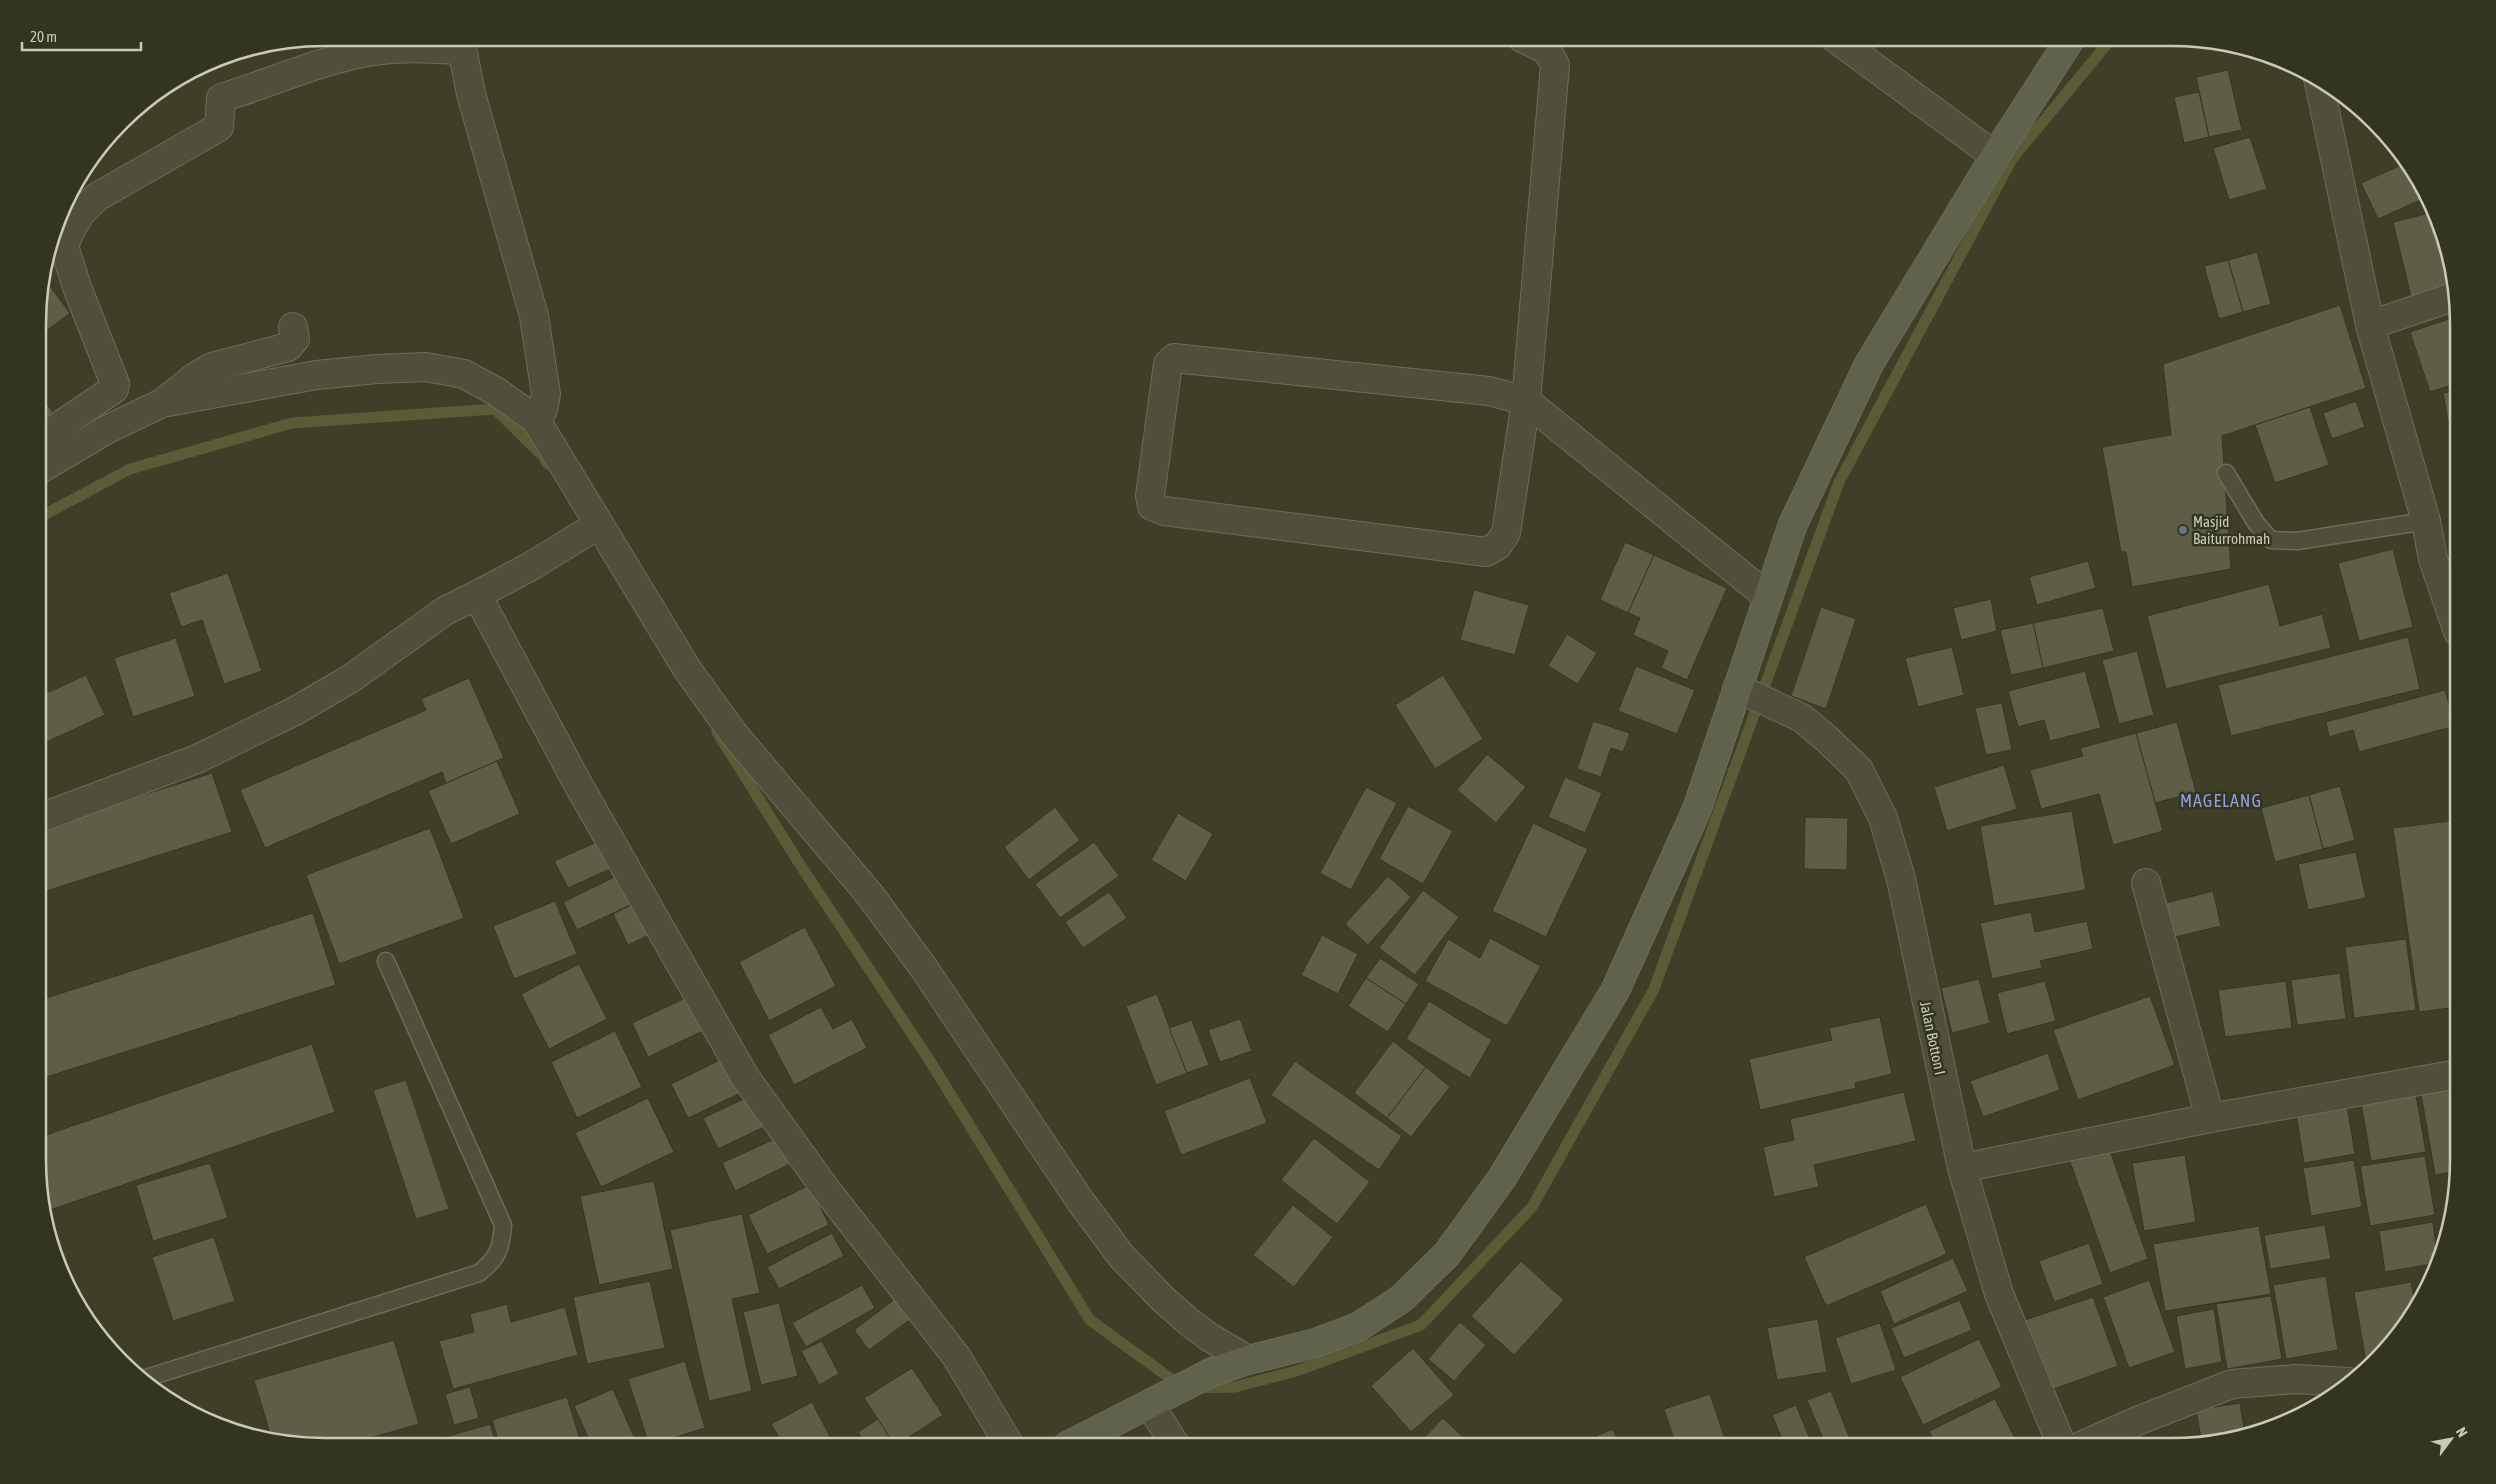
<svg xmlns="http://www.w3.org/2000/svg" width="2496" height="1484" viewBox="0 0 2496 1484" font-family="'Asap Condensed',sans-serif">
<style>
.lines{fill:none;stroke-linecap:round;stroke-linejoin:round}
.stream{stroke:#5a5c37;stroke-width:11}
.building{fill:#5d5e45;stroke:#363723}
.lane-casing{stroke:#6c6d5a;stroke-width:19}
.street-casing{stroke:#6c6d5a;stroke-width:30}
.secondary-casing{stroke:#6c6d5a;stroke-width:30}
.lane{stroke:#4f4f3c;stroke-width:16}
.street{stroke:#4f4f3c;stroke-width:28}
.secondary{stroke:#60624b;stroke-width:28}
.worship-dot{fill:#6b7280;stroke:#343521;stroke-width:2}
.labels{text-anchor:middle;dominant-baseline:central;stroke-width:5;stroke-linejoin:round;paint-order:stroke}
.poi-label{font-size:15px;fill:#c9cab9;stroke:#343521;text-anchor:start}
.street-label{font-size:15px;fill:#c9cab9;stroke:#343521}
.quarter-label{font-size:18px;letter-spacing:1px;fill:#949cda;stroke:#343521}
.rim{fill:none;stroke:#c9cab9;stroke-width:2.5}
</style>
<rect width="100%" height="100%" fill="#3f3f28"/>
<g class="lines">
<!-- stream -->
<g class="stream">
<polyline points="40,517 130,469 292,423 495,409 543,456 548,464"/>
<polyline points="717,732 799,863 928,1058 1090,1320 1181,1386"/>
<polyline points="1196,1388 1235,1387 1296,1371 1421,1325 1532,1207 1654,989 1839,482 2012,159 2112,38"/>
</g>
</g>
<!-- building -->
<g class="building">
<polygon points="2228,70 2242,130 2209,137 2196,77"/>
<polygon points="2199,92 2209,137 2184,143 2174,97"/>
<polygon points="2250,137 2267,189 2229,200 2213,148"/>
<polygon points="2406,163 2420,181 2427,197 2378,219 2361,183"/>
<polygon points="2434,212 2454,287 2411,297 2393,222"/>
<polygon points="2257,252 2271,304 2243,312 2228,260"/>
<polygon points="2228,260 2243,312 2219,319 2204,266"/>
<polygon points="43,277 70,313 40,336 40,287"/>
<polygon points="2340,305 2366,388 2222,436 2231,569 2132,587 2126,552 2121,552 2102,447 2171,435 2163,364"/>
<polygon points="2458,316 2458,383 2430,392 2410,332"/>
<polygon points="2458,390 2458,430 2450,432 2443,393"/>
<polygon points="40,396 53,412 40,422"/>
<polygon points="2356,401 2365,427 2332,439 2323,413"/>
<polygon points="2310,407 2329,465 2275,483 2255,425"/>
<polygon points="2458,471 2458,498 2452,473"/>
<polygon points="1625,542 1654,555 1628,613 1600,600"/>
<polygon points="2393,549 2413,627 2359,641 2338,563"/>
<polygon points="1654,555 1727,588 1687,680 1661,668 1668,651 1633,635 1640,618 1628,613"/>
<polygon points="2088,561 2096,588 2037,605 2029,577"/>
<polygon points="228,573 262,671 224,684 202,620 181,627 169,593"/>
<polygon points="2269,584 2280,626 2322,614 2331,648 2166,689 2147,616"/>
<polygon points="1474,590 1529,605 1515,655 1460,640"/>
<polygon points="1991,599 1997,631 1961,640 1953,608"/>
<polygon points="1821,607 1856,619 1826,709 1791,696"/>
<polygon points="2103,608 2114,651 2043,668 2033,623"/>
<polygon points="2033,623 2043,668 2011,675 2000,630"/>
<polygon points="1567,634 1597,653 1578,684 1548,666"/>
<polygon points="2408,637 2420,689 2231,736 2218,685"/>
<polygon points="176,638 195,696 133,717 114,658"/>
<polygon points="1952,647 1964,695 1918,707 1905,658"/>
<polygon points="2137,651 2154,715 2119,724 2102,660"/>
<polygon points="1636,666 1695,690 1677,734 1618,711"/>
<polygon points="2085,671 2101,728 2050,741 2044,720 2018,727 2008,691"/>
<polygon points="86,675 105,715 40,745 40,696"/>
<polygon points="1443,675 1483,739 1435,769 1395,705"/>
<polygon points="469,678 504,758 446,783 442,772 265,848 240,790 426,710 421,699"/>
<polygon points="2445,690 2455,726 2359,752 2353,730 2329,737 2326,722"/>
<polygon points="2002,703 2012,750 1986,755 1975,708"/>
<polygon points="1593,721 1630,733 1623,752 1611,748 1601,777 1577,769"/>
<polygon points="2177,722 2196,792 2155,803 2136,733"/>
<polygon points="2136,733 2163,831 2113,845 2099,794 2041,809 2030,770 2083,756 2080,748"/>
<polygon points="1487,754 1526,787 1496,823 1457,790"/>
<polygon points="497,761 520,814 451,844 428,791"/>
<polygon points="2004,765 2017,809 1947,831 1934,787"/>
<polygon points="212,773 232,832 40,893 40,828"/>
<polygon points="1565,777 1602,793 1585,833 1548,817"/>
<polygon points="2340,786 2355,840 2323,849 2309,795"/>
<polygon points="1366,787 1397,803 1351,890 1320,873"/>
<polygon points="2309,795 2323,849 2275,862 2261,808"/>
<polygon points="1408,806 1453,831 1423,884 1379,859"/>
<polygon points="1055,807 1080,840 1029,880 1004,847"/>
<polygon points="2072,811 2086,890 1994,906 1980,826"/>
<polygon points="1178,813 1213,834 1186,881 1151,860"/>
<polygon points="1805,817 1848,818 1847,870 1804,869"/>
<polygon points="2458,820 2458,1007 2419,1012 2393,828"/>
<polygon points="1533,823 1588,849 1546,937 1492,911"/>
<polygon points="430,828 464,918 339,964 306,875"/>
<polygon points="597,842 610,869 568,888 554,861"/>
<polygon points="1094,842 1119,876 1060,918 1035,884"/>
<polygon points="2356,852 2366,898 2308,910 2298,864"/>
<polygon points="625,872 639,901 577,930 563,902"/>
<polygon points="1388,876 1411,897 1368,945 1345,924"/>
<polygon points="1423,890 1459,917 1415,975 1379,948"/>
<polygon points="2213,891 2221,926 2171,938 2162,904"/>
<polygon points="1109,892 1127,918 1083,948 1065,922"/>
<polygon points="643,899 658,931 628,945 613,914"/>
<polygon points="555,901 577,954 514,979 493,926"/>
<polygon points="2031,912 2035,932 2087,921 2093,949 2040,961 2042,968 1992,979 1980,923"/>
<polygon points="313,913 336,985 40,1079 40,1000"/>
<polygon points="805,927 836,986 769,1021 739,962"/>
<polygon points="1322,935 1358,954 1338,994 1301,975"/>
<polygon points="1490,938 1541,966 1507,1026 1425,981 1448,939 1480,958"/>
<polygon points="2406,939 2416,1010 2354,1018 2345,947"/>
<polygon points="1380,958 1419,984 1406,1004 1366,978"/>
<polygon points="579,964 607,1019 549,1049 521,994"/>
<polygon points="2340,973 2346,1019 2297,1025 2291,980"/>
<polygon points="1366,978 1406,1004 1388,1032 1348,1006"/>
<polygon points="1979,979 1990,1023 1952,1033 1941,988"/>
<polygon points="2045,981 2056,1021 2007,1034 1997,993"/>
<polygon points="2286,981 2292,1028 2225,1037 2218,990"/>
<polygon points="1157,994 1187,1073 1156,1085 1126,1006"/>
<polygon points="692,995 707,1029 648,1057 632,1023"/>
<polygon points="2150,996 2175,1065 2078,1100 2053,1030"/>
<polygon points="1429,1001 1492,1040 1470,1078 1406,1039"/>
<polygon points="821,1007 833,1029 852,1019 867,1048 794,1085 768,1035"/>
<polygon points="1880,1017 1892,1074 1855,1083 1856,1088 1760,1110 1749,1059 1832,1040 1829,1028"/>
<polygon points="1240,1019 1252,1051 1220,1062 1208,1030"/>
<polygon points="1192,1020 1209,1065 1187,1073 1169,1028"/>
<polygon points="615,1031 642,1087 577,1118 551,1062"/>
<polygon points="1393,1041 1426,1067 1387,1118 1354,1093"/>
<polygon points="312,1044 335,1112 50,1210 40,1181 40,1137"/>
<polygon points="2048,1053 2060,1090 1983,1117 1970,1081"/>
<polygon points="728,1056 745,1091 688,1118 671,1084"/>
<polygon points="1295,1061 1402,1136 1379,1170 1271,1095"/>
<polygon points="1426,1067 1450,1087 1411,1137 1387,1118"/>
<polygon points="1250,1078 1267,1123 1181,1155 1164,1111"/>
<polygon points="406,1080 449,1209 416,1219 373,1090"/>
<polygon points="2458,1081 2458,1171 2435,1175 2420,1088"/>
<polygon points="2415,1089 2426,1152 2371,1161 2360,1097"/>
<polygon points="1904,1092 1916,1141 1814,1165 1819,1187 1774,1197 1763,1147 1794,1140 1790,1119"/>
<polygon points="750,1096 764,1127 718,1149 703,1118"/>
<polygon points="648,1098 674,1152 601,1187 575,1133"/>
<polygon points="2346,1099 2355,1154 2304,1163 2295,1107"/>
<polygon points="779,1137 792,1163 735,1191 722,1163"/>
<polygon points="1314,1138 1370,1182 1337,1224 1281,1180"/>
<polygon points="2107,1142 2148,1259 2110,1273 2068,1156"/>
<polygon points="2185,1155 2196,1222 2144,1231 2132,1163"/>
<polygon points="2425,1156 2435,1215 2370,1226 2360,1166"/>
<polygon points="2354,1160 2362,1207 2311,1216 2303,1168"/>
<polygon points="210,1163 228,1218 153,1241 136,1185"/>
<polygon points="654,1181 673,1269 599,1285 580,1196"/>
<polygon points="810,1185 829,1225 767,1254 748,1215"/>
<polygon points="1926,1204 1947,1254 1826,1306 1804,1257"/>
<polygon points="1293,1205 1333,1237 1294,1287 1253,1255"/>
<polygon points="742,1214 760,1293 732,1299 752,1391 709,1401 670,1230"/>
<polygon points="2433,1222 2438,1263 2385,1272 2379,1231"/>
<polygon points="2325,1225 2331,1259 2270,1269 2264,1235"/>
<polygon points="2259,1226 2271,1294 2165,1311 2153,1244"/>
<polygon points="832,1233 844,1256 779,1289 767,1267"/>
<polygon points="214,1237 235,1301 173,1321 152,1257"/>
<polygon points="2089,1243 2103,1284 2054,1302 2039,1261"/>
<polygon points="1953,1258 1968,1291 1894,1324 1880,1291"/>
<polygon points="1521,1261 1564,1300 1514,1355 1471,1316"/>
<polygon points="2326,1276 2338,1350 2286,1359 2273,1285"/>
<polygon points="2149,1280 2175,1352 2129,1368 2103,1297"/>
<polygon points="650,1281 665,1348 587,1364 573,1297"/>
<polygon points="2411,1282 2416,1309 2374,1363 2367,1368 2354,1292"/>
<polygon points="862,1285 875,1308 806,1347 792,1323"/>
<polygon points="2271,1296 2282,1359 2227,1369 2216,1304"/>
<polygon points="2093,1297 2118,1366 2051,1390 2025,1320"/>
<polygon points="896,1298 911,1319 869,1350 854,1330"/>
<polygon points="1960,1300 1972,1330 1904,1358 1891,1328"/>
<polygon points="779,1303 798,1376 761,1385 743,1312"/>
<polygon points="507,1304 511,1322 565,1307 578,1355 453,1389 439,1341 474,1332 470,1314"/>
<polygon points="2214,1309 2222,1362 2185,1369 2176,1316"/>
<polygon points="1818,1319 1827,1372 1777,1380 1767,1328"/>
<polygon points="1460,1322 1486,1345 1454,1381 1428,1359"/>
<polygon points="1880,1323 1896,1370 1851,1384 1835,1338"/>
<polygon points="1979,1339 2002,1387 1923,1425 1900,1377"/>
<polygon points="394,1340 419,1424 367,1439 369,1446 324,1446 272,1440 254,1380"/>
<polygon points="822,1341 839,1374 819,1385 801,1351"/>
<polygon points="1413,1348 1454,1395 1411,1432 1371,1386"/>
<polygon points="685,1361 705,1428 649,1445 628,1379"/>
<polygon points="912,1368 943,1415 895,1446 864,1398"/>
<polygon points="470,1387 479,1418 454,1425 445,1394"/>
<polygon points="613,1389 638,1446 592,1446 574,1406"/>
<polygon points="1831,1391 1852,1444 1846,1446 1826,1446 1807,1400"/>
<polygon points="1710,1394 1725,1439 1703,1446 1676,1446 1664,1409"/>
<polygon points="567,1397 582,1446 500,1446 492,1420"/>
<polygon points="1995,1399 2019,1446 1937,1446 1929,1431"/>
<polygon points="812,1402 835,1446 784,1446 771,1424"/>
<polygon points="2240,1403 2245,1435 2202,1444 2196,1410"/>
<polygon points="1796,1405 1812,1444 1806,1446 1785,1446 1772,1415"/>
<polygon points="1443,1418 1469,1443 1466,1446 1416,1446"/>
<polygon points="878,1419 895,1446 867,1446 858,1432"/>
<polygon points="490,1424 497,1446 436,1446 435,1440"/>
<polygon points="1613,1429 1620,1446 1587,1446 1584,1441"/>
</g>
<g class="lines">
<!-- lane casing -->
<g class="lane-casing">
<g id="lane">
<polyline points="2226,473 2256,523 2271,540 2297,541 2426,521"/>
<path d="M143 1379 479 1273C498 1258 501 1249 503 1225L386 961"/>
</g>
</g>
<!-- street casing -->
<g class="street-casing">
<g id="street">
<polyline points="460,38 471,94 534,316 546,394 543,410 536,420"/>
<polyline points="1522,38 1547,50 1555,65 1526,401 1506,533 1498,545 1486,552 1164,511 1152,506 1150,496 1168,364 1174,358 1489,391 1526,401 1767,596"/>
<polyline points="1835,38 1995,156"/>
<polyline points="2318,78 2370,325 2426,521 2433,559 2458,632"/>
<polyline points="2370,325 2456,296"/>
<polyline points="167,399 195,377 212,367 288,347 295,339 293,327"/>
<path d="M40 439 114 389 115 384 77 287 64 246 72 227 81 213 97 197 219 127 221 98C270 83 318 61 368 52 399 46 430 49 461 50"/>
<polyline points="40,469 106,430 162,403 317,375 377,369 426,367 464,374 497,392 536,420 687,669 733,733 870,895 923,967 1081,1202 1122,1257 1164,1300 1189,1322 1209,1337 1248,1360"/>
<polyline points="477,595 533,565 598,525"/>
<polyline points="1737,688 1802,718 1827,739 1859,770 1883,818 1901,879 1962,1168 1999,1294 2062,1446"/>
<polyline points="40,818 197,759 295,711 350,679 445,611 477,595 579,786 745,1077 825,1188 956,1356 1010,1446"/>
<polyline points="2146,883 2210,1118"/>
<polyline points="1962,1168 2210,1118 2458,1074"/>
<polyline points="1150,1405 1176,1446"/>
<polyline points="2081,1446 2137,1421 2232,1384 2296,1379 2349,1382"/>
</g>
</g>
<!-- secondary casing -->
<g class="secondary-casing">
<polyline id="secondary" points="1067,1446 1212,1372 1248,1360 1315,1343 1358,1327 1401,1299 1447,1254 1502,1178 1615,991 1697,809 1793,524 1869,364 1995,156 2071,38"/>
</g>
<!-- lane -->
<use href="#lane" class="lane"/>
<!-- street -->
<use href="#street" class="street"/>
<!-- secondary -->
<use href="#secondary" class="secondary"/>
</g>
<!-- markers -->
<circle class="worship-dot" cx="2183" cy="530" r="5"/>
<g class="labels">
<!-- poi labels -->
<g class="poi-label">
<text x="2193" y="521">Masjid<tspan x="2193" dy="17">Baiturrohmah</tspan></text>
</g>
<!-- street labels -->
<g class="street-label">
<text transform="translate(1933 1038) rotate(78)">Jalan Botton I</text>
</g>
<!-- quarter labels -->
<g class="quarter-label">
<text x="2221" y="800">MAGELANG</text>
</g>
</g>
<!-- crop -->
<path d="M0 0H2496V1484H0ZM324 46H2172A278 278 0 0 1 2450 324V1160A278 278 0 0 1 2172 1438H324A278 278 0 0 1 46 1160V324A278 278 0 0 1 324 46Z" fill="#343521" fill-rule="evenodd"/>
<path class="rim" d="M324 46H2172A278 278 0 0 1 2450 324V1160A278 278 0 0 1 2172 1438H324A278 278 0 0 1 46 1160V324A278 278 0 0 1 324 46Z"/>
<!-- north arrow -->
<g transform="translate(2451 1439) rotate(58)" stroke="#343521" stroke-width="4" paint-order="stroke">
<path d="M0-4L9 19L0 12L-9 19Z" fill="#c9cab9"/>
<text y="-8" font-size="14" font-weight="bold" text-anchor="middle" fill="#c9cab9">N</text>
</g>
<!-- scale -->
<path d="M22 42v8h119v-8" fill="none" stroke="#c9cab9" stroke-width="2.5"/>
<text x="30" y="42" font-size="15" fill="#c9cab9" stroke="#343521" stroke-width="4" paint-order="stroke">20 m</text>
</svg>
